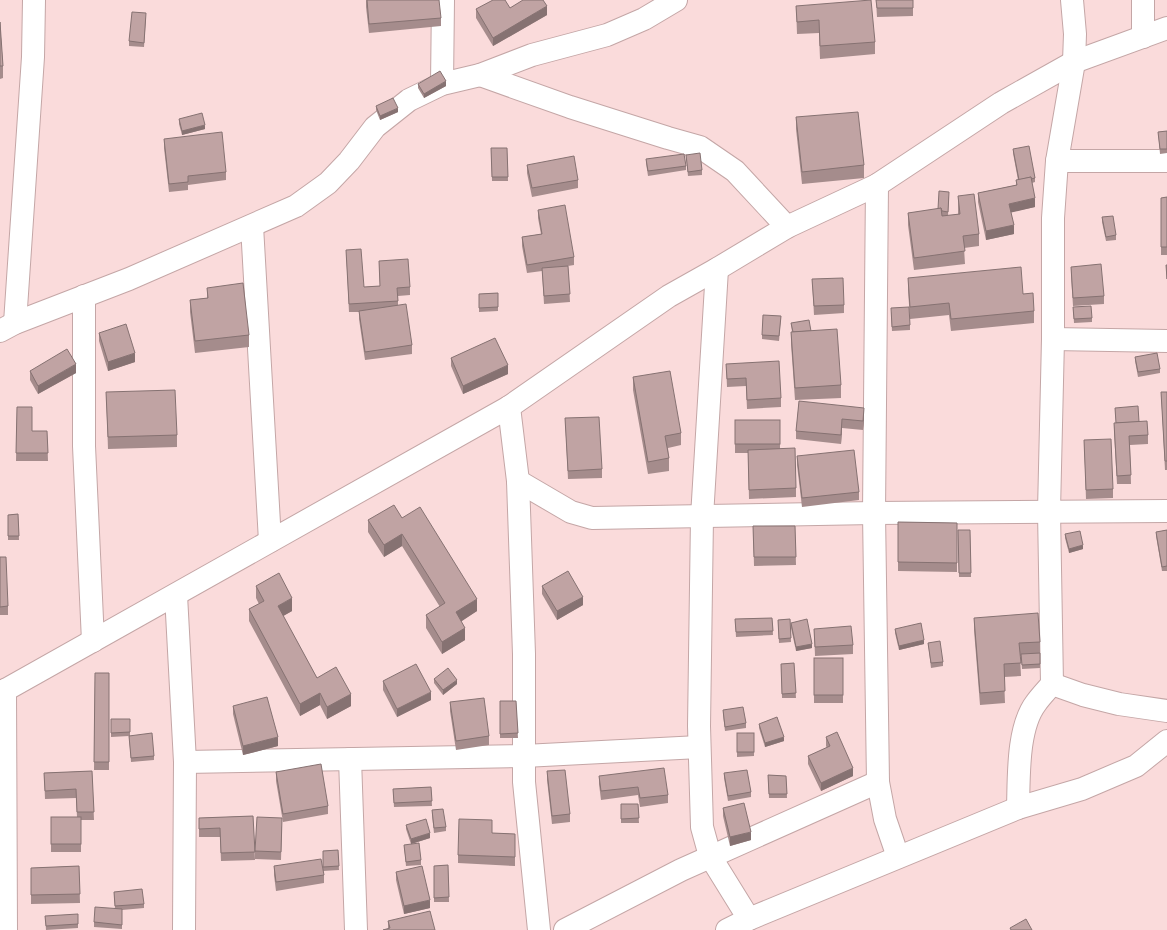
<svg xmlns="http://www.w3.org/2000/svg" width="1167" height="930" viewBox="0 0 1167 930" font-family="Raleway,sans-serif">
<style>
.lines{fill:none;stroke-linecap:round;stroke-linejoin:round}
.minor-casing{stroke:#c4a6a6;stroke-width:24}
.minor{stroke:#fff;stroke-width:22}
.wall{fill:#a58c8c}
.shaded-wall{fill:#867272}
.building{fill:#c0a3a3;stroke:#867272}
</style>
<rect width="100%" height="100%" fill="#fadbdb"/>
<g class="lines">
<!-- minor casing -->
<g class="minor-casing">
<g id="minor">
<polyline points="1143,0 1143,37"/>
<polyline points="480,75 570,107 668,138 700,147 735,171 787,227"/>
<polyline points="442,84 443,0"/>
<polyline points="1057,161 1167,161"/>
<polyline points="877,185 874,513 878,782 885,819 898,857"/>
<polyline points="252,226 270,541"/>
<polyline points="717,269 702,517 699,726 702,827 710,856 749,919"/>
<polyline points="84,296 84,446 93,641"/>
<polyline points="15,323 33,57 34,0"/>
<polyline points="0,331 15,323 129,279 296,206 328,183 349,161 375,127 409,100 442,84 480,75 532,55 607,35 644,19 676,0"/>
<polyline points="1053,339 1167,341"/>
<polyline points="509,407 518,481 524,654 524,782 539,930"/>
<polyline points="518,481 571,512 592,518 874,513 1167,511"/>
<polyline points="176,595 185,762 184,930"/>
<polyline points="1052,684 1083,695 1119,704 1167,711"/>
<polyline points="5,690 6,930"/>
<polyline points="0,693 509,407 669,296 717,269 787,227 877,185 1001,103 1074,62 1167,28"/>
<polyline points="350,759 356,930"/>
<polyline points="185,762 524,756 699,747"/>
<path d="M1018 808C1019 777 1017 728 1036 703 1041 696 1047 690 1052 684L1049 511 1053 339V218L1057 161 1074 62 1075 34 1072 0"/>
<polyline points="565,930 681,870 878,782"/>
<polyline points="727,930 749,919 1018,808 1082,789 1136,766 1167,741"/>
</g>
</g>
<!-- minor -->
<use href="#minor" class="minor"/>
</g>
<!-- wall -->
<g class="wall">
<polygon points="366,0 441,18 441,26 369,33 366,7"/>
<polygon points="876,0 913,0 913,16 877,17"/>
<polygon points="796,6 875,42 875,54 820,59 819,33 797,34"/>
<polygon points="510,8 547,15 493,46 476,18 476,9"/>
<polygon points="146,17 144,47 129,46 129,41"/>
<polygon points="0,22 3,66 3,78 0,79"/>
<polygon points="418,84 446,86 424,98 418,88"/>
<polygon points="376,106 398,112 380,120 376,110"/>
<polygon points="796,117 864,165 864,178 802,184 796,129"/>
<polygon points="179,119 205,129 182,135 179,124"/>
<polygon points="1167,131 1167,153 1160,154 1158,132"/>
<polygon points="164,139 226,172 226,180 188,185 188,190 169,192 164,148"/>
<polygon points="491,148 507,148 508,181 492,181"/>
<polygon points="1013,149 1035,178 1035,182 1032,183 1035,207 1011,212 1014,234 986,240 978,202 978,193 1016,185 1016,180 1018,180 1013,153"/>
<polygon points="686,155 702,170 702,175 688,176"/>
<polygon points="646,159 686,166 686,170 648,176 646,163"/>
<polygon points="527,165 578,180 578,188 532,197 527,173"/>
<polygon points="949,196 948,216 958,214 958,196 979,234 979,246 964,248 965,264 914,270 908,225 908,213 938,209"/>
<polygon points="1167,197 1167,255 1161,255 1161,198"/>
<polygon points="538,210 574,257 574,265 568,266 570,302 544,304 542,271 527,273 522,246 522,237 541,234 538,218"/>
<polygon points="1102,217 1116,235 1116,240 1106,241 1102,222"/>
<polygon points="346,250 364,287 380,286 379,261 410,287 410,295 398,296 398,305 412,345 412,354 365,360 359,319 359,312 349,312"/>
<polygon points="1071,267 1104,296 1104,304 1073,306 1071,275"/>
<polygon points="908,278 1023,294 1034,311 1034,323 951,331 949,315 910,319 908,290"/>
<polygon points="812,279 844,305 844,313 814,315"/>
<polygon points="207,288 249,335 249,347 195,353 190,312 190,300 207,298"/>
<polygon points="498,293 498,311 479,312 479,294"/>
<polygon points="1073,307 1092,318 1092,322 1074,323"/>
<polygon points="891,312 910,325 910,330 892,331"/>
<polygon points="781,316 779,341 762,339 762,335"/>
<polygon points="791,323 811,331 841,385 841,398 795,400 791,344 791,332 792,332"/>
<polygon points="99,333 135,362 108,371 99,341"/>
<polygon points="1135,357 1160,369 1160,373 1138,377 1135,361"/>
<polygon points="451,358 508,374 463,394 451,366"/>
<polygon points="726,364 781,398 781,407 747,409 746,386 727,387"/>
<polygon points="30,371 76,373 38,394 30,380"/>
<polygon points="633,377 681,433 681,445 668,448 669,458 669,471 648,474 633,390"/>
<polygon points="106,392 177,435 177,447 108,449"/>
<polygon points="1161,392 1167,392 1167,470 1165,470"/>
<polygon points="799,401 864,416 863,430 842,428 841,444 796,439 796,431"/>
<polygon points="17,407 32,431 47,431 48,461 16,461"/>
<polygon points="1115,408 1139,422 1148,435 1148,444 1130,445 1131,484 1117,484 1114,432 1114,423 1116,423"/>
<polygon points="565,418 602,469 602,478 568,479"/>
<polygon points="735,420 780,420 780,449 796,488 796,497 749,499 748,453 735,453"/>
<polygon points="1084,440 1113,489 1113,498 1086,499"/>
<polygon points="797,456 859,492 859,500 802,507 797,465"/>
<polygon points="18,514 19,540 8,540 8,515"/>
<polygon points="402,518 477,611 461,621 465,640 442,654 426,628 426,615 440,607 402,546 384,557 368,532 368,520"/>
<polygon points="898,522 957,523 957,572 898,571"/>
<polygon points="753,526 795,526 796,565 754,566"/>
<polygon points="958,530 970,530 971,577 959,577"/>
<polygon points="1167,530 1167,571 1162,571 1156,536 1156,532"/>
<polygon points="1065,534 1083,549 1069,553 1065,538"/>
<polygon points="0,557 8,606 8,615 0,615"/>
<polygon points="256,586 292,611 283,616 317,678 351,706 327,719 320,705 300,716 249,621 249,609 259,604 256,598"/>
<polygon points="542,586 583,605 557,620 542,594"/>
<polygon points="772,618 773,635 736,637 735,619"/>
<polygon points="974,618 1040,642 1040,668 1022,669 1021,656 1020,656 1021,676 1004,677 1005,703 980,705 974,630"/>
<polygon points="790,619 791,642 779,643 778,620"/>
<polygon points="791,623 812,648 796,651 791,628"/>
<polygon points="814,629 853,645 853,654 815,656"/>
<polygon points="895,629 924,644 899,650 895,633"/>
<polygon points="928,643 943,662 943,666 931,668"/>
<rect x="814" y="658" width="29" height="45"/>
<polygon points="794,663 796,698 782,698 781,664"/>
<polygon points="95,673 109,673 109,770 94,770"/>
<polygon points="434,679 457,684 443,695 434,683"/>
<polygon points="383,681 431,700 397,717 383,690"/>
<polygon points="500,701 516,701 518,738 500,738"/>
<polygon points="450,702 489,736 489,745 456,750 450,711"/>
<polygon points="233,706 278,746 243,755 233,714"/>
<polygon points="723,710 746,723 746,728 725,731 723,714"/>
<polygon points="111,719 130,719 130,736 154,756 154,760 131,762 129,736 111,737"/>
<polygon points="759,724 784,741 765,747 759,728"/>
<polygon points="737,733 754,733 754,756 737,757"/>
<polygon points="826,737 853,776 821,791 808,764 808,756 827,748 826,746"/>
<polygon points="92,771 94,820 81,820 81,852 51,852 51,817 77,817 76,798 45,799 44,773"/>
<polygon points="547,771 570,814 570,822 552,824 547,780"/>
<polygon points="276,772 328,806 328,814 283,822 276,781"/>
<polygon points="724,773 751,792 751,797 728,801 724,778"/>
<polygon points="768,775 786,776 787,798 769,798"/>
<polygon points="599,776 668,795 668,803 640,807 638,795 601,800 599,784"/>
<polygon points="431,787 432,806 394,807 393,789"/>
<polygon points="621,804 638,804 639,823 621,823"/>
<polygon points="723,808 751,840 730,846 723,816"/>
<polygon points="432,810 446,827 446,831 434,833 432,815"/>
<polygon points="253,816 255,860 221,861 220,837 199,837 199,818"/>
<polygon points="406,825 430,838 411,844 406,829"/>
<polygon points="282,826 281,860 255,859 255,851"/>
<polygon points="492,833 515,834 515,866 458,863 458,855"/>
<polygon points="404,845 421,860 421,865 406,866"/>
<polygon points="338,850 339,870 323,871 323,851"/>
<polygon points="448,865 449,902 434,902 434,866"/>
<polygon points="79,866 80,903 31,904 31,868"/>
<polygon points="274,866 324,875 324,883 276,891 274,875"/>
<polygon points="396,872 430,908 404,914 396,880"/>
<polygon points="114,892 144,904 144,908 122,910 122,929 94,927 94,922 115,909"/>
<polygon points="45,916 78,924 78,928 46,930"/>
<polygon points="388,921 435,930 388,929"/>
</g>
<!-- shaded-wall -->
<g class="shaded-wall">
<polygon points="547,6 547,15 493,46 493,38"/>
<polygon points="446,81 446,86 424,98 424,94"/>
<polygon points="398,108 398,112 380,120 380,116"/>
<polygon points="205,125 205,129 182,135 182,131"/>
<polygon points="1035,198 1035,207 1009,213 1009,204"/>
<polygon points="1014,225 1014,234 986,240 986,231"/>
<polygon points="135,353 135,362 108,371 108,362"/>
<polygon points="76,364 76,373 38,394 38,386"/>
<polygon points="508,365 508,374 463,394 463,386"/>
<polygon points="864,408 864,416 863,430 863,421"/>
<polygon points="842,419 842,428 841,444 841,435"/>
<polygon points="402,534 402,546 384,557 384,545"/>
<polygon points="1083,545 1083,549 1069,553 1069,549"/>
<polygon points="583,597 583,605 557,620 557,611"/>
<polygon points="292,598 292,611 278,619 278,606"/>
<polygon points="477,599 477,611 456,625 456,612"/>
<polygon points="465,628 465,640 442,654 442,642"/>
<polygon points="924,640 924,644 899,650 899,646"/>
<polygon points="812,644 812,648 796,651 796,647"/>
<polygon points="457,680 457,684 443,695 443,690"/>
<polygon points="431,692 431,700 397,717 397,709"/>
<polygon points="320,693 320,705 300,716 300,704"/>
<polygon points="351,694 351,706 327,719 327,707"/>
<polygon points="278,737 278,746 243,755 243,746"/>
<polygon points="784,737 784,741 765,747 765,743"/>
<polygon points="853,768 853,776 821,791 821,783"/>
<polygon points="751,832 751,840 730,846 730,837"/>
<polygon points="430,833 430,838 411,844 411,839"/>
<polygon points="430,900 430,908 404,914 404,906"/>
</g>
<!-- building -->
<g class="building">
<polygon points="367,0 439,0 441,18 369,24"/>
<polygon points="493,0 505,0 510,8 523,0 543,0 547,6 493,38 476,9"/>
<polygon points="871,0 875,42 820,46 819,20 797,22 796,6"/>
<polygon points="876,0 913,0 913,8 877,8"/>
<polygon points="132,12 146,13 144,43 129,41"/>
<polygon points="0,22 3,66 0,66"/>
<polygon points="440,71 446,81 424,94 418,84"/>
<polygon points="393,98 398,108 380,116 376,106"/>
<polygon points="858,112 864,165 802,172 796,117"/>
<polygon points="202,113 205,125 182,131 179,119"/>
<polygon points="1167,131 1167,149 1160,149 1158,132"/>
<polygon points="222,132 226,172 188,176 188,182 169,184 164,139"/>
<polygon points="1029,146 1035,178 1031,179 1031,177 1019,180 1013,149"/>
<polygon points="491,148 507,148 508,177 492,177"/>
<polygon points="700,153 702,170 688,172 686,155"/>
<polygon points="684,154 686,166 648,171 646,159"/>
<polygon points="574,156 578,180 532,188 527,165"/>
<polygon points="1031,177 1035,198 1009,204 1014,225 986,231 978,193 1017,185 1016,180"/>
<polygon points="939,191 949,192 948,212 942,211 941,208 938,209"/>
<polygon points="974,194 979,234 963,236 965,251 914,258 908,213 941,208 942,216 960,214 958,196"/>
<polygon points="1167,197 1167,247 1161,247 1161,198"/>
<polygon points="565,205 574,257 527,265 522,237 542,234 538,210"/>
<polygon points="1113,216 1116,235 1106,237 1102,217"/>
<polygon points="361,249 364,287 380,286 379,261 408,259 410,287 397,288 398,301 349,304 346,250"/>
<polygon points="1101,264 1104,296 1073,298 1071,267"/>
<polygon points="1166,265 1167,265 1167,279"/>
<polygon points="568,266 570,294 544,296 542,268"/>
<polygon points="1021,267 1023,294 1033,293 1034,311 951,319 949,303 910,307 908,278"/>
<polygon points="843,278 844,305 814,306 812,279"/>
<polygon points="243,283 249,335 195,341 190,300 208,298 207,288"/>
<polygon points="498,293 498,307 479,308 479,294"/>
<polygon points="406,304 412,345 365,352 359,311"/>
<polygon points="1091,306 1092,318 1074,319 1073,307"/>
<polygon points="909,307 910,325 892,327 891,308"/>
<polygon points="763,315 781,316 779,336 762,335"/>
<polygon points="809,320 811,331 793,332 791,323"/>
<polygon points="126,324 135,353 108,362 99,333"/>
<polygon points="837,329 841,385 795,388 791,332"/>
<polygon points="495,338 508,365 463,386 451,358"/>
<polygon points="67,349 76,364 38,386 30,371"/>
<polygon points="1157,353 1160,369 1138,372 1135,357"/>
<polygon points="779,361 781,398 747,400 746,378 727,379 726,364"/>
<polygon points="670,371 681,433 665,436 669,458 648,462 633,377"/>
<polygon points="175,390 177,435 108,437 106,392"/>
<polygon points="1161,392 1167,392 1167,461 1165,461"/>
<polygon points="799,401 864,408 863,421 842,419 841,435 796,431"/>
<polygon points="1138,406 1139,422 1116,423 1115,408"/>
<polygon points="17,407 32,407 32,431 47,431 48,453 16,453"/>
<polygon points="599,417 602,469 568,471 565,418"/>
<rect x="735" y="420" width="45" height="24"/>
<polygon points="1147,421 1148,435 1129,436 1131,475 1117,476 1114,423"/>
<polygon points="1111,439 1113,489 1086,490 1084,440"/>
<polygon points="795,448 796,488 749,490 748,450"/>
<polygon points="854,450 859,492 802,498 797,456"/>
<polygon points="394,505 402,518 420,507 477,599 456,612 465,628 442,642 426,615 445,603 402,534 384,545 368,520"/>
<polygon points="18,514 19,536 8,536 8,515"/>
<polygon points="898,522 957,523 957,563 898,562"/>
<polygon points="753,526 795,526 796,557 754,557"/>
<polygon points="958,530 970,530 971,573 959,573"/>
<polygon points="1167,530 1167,566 1162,567 1156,532"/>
<polygon points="1080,531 1083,545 1069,549 1065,534"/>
<polygon points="0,557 6,557 8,606 0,607"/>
<polygon points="568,571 583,597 557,611 542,586"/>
<polygon points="279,573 292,598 278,606 317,678 336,667 351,694 327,707 320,693 300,704 249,609 264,601 256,586"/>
<polygon points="1038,613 1040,642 1019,643 1021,663 1004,664 1005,691 980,693 974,618"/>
<polygon points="772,618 773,631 736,632 735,619"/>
<polygon points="790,619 791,638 779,639 778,620"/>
<polygon points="807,619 812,644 796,647 791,623"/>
<polygon points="921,623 924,640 899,646 895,629"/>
<polygon points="851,626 853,645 815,647 814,629"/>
<polygon points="940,641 943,662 931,663 928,643"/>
<polygon points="1040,653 1040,664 1022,665 1021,654"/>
<rect x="814" y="658" width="29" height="37"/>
<polygon points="794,663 796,693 782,694 781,664"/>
<polygon points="416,664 431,692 397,709 383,681"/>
<polygon points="448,668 457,680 443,690 434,679"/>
<polygon points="95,673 109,673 109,762 94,762"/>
<polygon points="267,697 278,737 243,746 233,706"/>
<polygon points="484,698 489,736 456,741 450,702"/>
<polygon points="500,701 516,701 518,733 500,734"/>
<polygon points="743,707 746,723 725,727 723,710"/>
<polygon points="777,717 784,737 765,743 759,724"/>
<polygon points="111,719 130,719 130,732 111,733"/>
<polygon points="837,732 853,768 821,783 808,756 830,746 826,737"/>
<polygon points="152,733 154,756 131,758 129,736"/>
<rect x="737" y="733" width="17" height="19"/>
<polygon points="321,764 328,806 283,814 276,772"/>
<polygon points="664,768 668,795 640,798 638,787 601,791 599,776"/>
<polygon points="565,770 570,814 552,816 547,771"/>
<polygon points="747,770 751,792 728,796 724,773"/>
<polygon points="92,771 94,812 77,812 76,789 45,791 44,773"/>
<polygon points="768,775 786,776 787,794 769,794"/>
<polygon points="431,787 432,801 394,803 393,789"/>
<polygon points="744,803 751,832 730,837 723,808"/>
<polygon points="621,804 638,804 639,818 621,819"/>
<polygon points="443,809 446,827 434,828 432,810"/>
<polygon points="253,816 255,852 221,853 220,828 199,829 199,818"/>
<rect x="51" y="817" width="30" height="27"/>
<polygon points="257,817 282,818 281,852 255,851"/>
<polygon points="426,819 430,833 411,839 406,825"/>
<polygon points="459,819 492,820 492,833 515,834 515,857 458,855"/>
<polygon points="419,843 421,860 406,862 404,845"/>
<polygon points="338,850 339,866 323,867 323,851"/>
<polygon points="321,859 324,875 276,882 274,866"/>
<polygon points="448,865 449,897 434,898 434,866"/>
<polygon points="79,866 80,894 31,895 31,868"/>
<polygon points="422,866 430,900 404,906 396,872"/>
<polygon points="142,889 144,904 115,906 114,892"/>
<polygon points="95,907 122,909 122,925 94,922"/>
<polygon points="430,911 435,930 383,930 390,928 388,921"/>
<polygon points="78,914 78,924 46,926 45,916"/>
<polygon points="1026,919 1032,930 1011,930 1010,928"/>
</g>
</svg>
